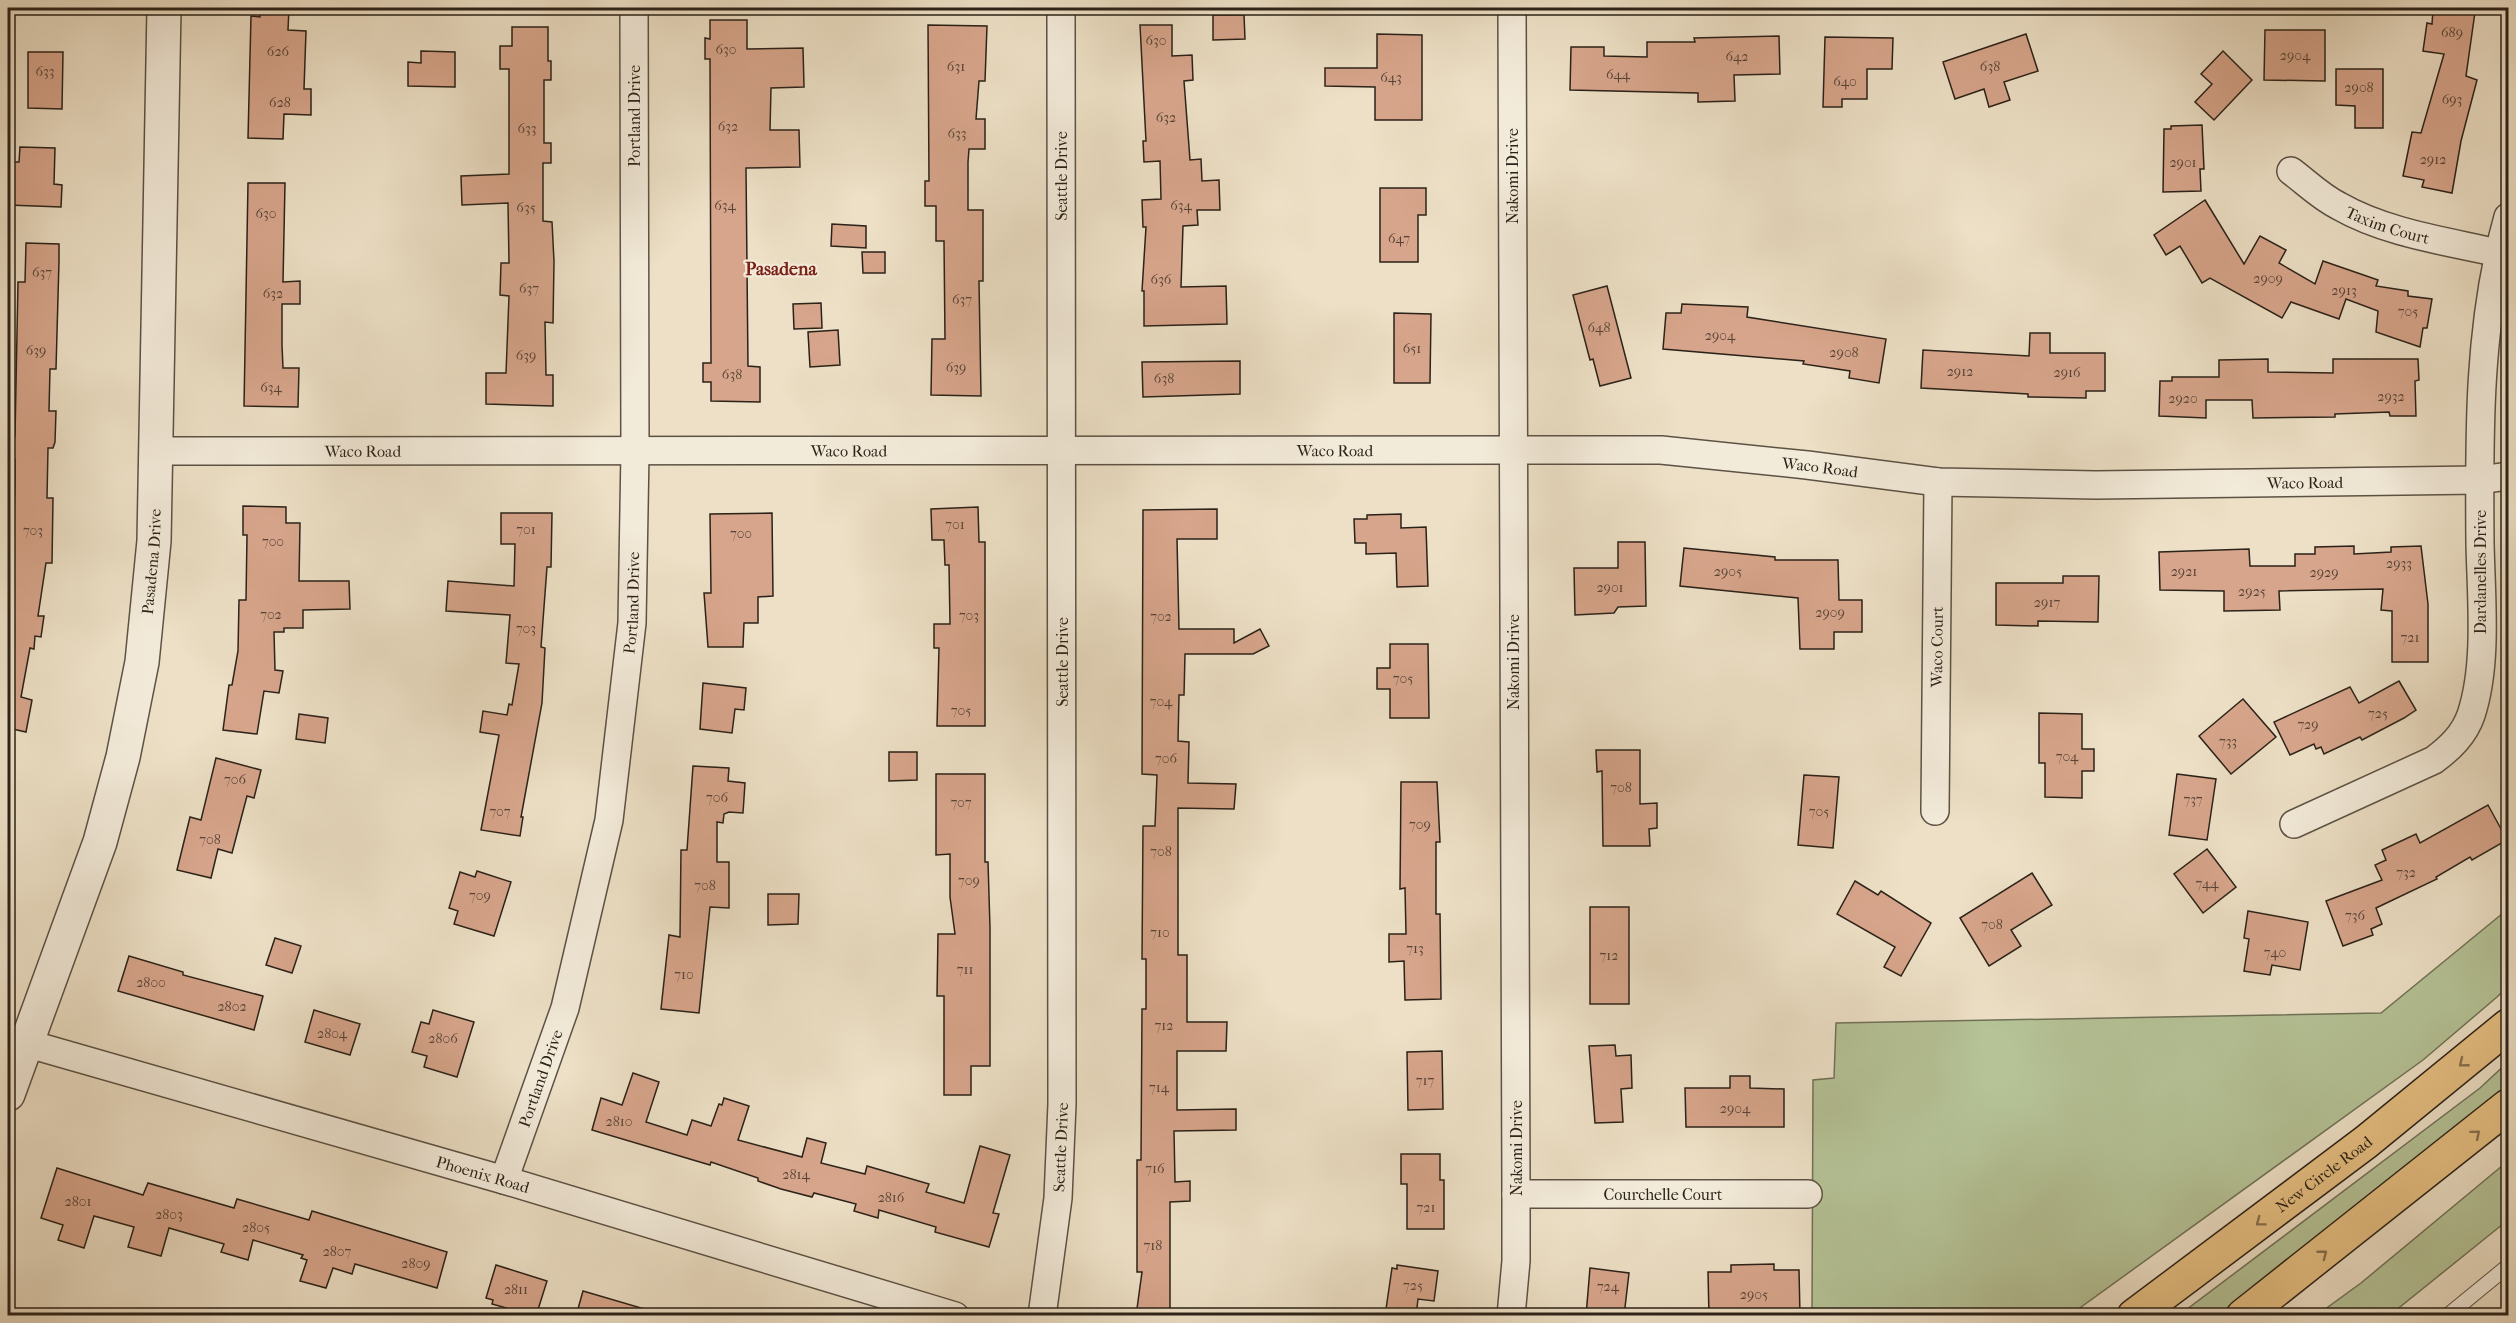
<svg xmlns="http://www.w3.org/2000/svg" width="2516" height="1323" viewBox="0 0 2516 1323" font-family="'IM FELL French Canon',serif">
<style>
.green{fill:#b5c397;stroke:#707258;stroke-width:1.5}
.building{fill:#d7a58b;stroke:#2b2219;stroke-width:1.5}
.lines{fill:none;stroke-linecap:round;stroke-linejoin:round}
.service-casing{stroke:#5c5244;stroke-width:16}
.minor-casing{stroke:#5c5244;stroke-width:30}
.tertiary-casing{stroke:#5c5244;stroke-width:36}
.motorway-casing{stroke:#2b2219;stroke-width:36}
.service{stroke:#f3ebda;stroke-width:14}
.minor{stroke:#f3ebda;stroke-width:27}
.tertiary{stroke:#f3ebda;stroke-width:33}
.motorway{stroke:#e6c083;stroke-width:33}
.oneway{stroke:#88714e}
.labels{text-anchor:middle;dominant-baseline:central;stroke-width:4.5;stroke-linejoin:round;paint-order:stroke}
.number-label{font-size:14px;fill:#564336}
.street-label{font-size:16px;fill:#2b2219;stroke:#f3ebda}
.neighbourhood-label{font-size:18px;font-weight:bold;fill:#7a1f14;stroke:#f3ebda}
</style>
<rect width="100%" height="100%" fill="#ede0c6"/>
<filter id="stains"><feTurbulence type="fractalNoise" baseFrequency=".00333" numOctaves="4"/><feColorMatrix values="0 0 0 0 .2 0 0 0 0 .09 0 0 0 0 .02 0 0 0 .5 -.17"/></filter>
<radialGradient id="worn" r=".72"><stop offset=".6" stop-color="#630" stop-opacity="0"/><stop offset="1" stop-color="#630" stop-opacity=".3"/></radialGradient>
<!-- green -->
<g class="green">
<polygon points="2508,909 2508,986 2497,997 2423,1060 2070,1315 1812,1316 1813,1080 1834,1078 1836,1023 2381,1013"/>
<polygon points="2508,1062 2508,1089 2218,1315 2178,1316 2480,1088"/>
<polygon points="2508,1161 2508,1220 2390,1315 2317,1315 2361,1283"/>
</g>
<!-- building -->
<g class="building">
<polygon points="260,8 289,8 288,30 306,31 304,89 311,89 311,115 284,114 283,139 248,138 251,16 260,17"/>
<polygon points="2446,8 2475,12 2466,76 2477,80 2461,141 2452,193 2422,187 2424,180 2403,176 2412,132 2421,133 2444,54 2423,51 2427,23 2432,24 2433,10 2445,11"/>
<polygon points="1213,15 1244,15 1245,39 1213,40"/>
<polygon points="710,20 747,20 747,49 803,48 804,87 771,88 770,130 799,130 800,167 746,168 748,366 760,367 760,402 711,401 711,382 703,382 703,363 711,363 710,59 705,59 705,38 710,39"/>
<polygon points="928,25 987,26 985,81 979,81 976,119 985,119 985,149 969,149 968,162 968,210 983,210 983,281 979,281 981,396 931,395 932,339 945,339 944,241 936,241 936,206 925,206 925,181 929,181"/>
<polygon points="1140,25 1172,25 1172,56 1192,55 1193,80 1184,81 1190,160 1201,159 1202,181 1219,180 1220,210 1197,210 1198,225 1183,226 1181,287 1226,286 1227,324 1144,326 1144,291 1142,291 1146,227 1143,227 1142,200 1161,199 1160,161 1144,162 1143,141 1146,141"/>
<polygon points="512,27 548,27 548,61 551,61 551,80 544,80 544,143 551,143 551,163 543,163 543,221 552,222 554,261 553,323 545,322 546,375 553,375 553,406 486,404 486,373 506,373 509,296 500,295 501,263 509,263 508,203 462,205 461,176 509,174 509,69 500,69 500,46 512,46"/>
<polygon points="2265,30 2325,30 2325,81 2264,80"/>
<polygon points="1377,34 1422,35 1422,120 1375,120 1375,87 1325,86 1325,68 1377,68"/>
<polygon points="2026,34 2038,71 2004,82 2010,100 1989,107 1984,89 1955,99 1943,62"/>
<polygon points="1779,36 1780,74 1734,75 1735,101 1698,102 1698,93 1570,90 1571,47 1604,47 1604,56 1647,57 1647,42 1695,42 1694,38"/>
<polygon points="1825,37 1893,38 1892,69 1867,69 1867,99 1842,99 1842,107 1823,107"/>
<polygon points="421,51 455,52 455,87 408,86 408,62 421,63"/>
<polygon points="2223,51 2252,80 2214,120 2195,102 2212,84 2201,74"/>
<polygon points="28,52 63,52 62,109 28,108"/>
<polygon points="2336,69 2383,69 2383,128 2355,128 2355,106 2336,105"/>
<polygon points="2202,125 2204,169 2200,169 2201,191 2163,192 2164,129 2171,129 2171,126"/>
<polygon points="20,147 55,148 54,184 62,185 61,207 8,205 9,162 19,162"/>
<polygon points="248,183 285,183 283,282 300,281 300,304 282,304 282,345 283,368 299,368 298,407 244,406"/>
<polygon points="1380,188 1426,188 1426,215 1418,215 1418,262 1380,262"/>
<polygon points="2205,200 2244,264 2260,236 2286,250 2279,263 2315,284 2323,261 2378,280 2376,286 2408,291 2408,296 2432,299 2427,328 2423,328 2420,347 2376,332 2378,311 2346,299 2339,319 2291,302 2282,318 2210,278 2202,283 2180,246 2166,255 2154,235"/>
<polygon points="832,224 866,226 866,248 831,246"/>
<polygon points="26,243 59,244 59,261 56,369 50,369 49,411 56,411 55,442 53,448 48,448 47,498 53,498 52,563 46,563 38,616 44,616 41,637 35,636 34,649 30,648 21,697 32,700 26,732 8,728 8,584 12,585 15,483 15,459 8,459 8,436 15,436 18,282 25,282"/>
<polygon points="862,252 885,252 885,273 863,273"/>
<polygon points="1607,286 1631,378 1600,386 1593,359 1590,360 1573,295"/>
<polygon points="821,303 822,328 794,329 793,304"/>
<polygon points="1682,304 1748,307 1747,317 1886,339 1879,383 1849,378 1850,371 1803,364 1804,361 1663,349 1666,313 1681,313"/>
<polygon points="1394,313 1431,314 1430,383 1394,383"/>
<polygon points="838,330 840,365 810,367 808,332"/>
<polygon points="2030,333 2050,333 2050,353 2105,353 2105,391 2086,391 2086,398 2028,397 2028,394 1921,388 1923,350 2029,356"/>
<polygon points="2268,359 2268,372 2333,373 2333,359 2418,359 2419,380 2415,381 2416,416 2390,416 2389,412 2335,414 2335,417 2253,418 2252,400 2206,400 2206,418 2159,416 2160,381 2172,381 2172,377 2219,377 2219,360"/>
<polygon points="1240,361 1240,394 1143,397 1142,362"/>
<polygon points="243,506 286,507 286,523 300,523 299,581 349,581 350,609 303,610 303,628 284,628 284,632 274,632 275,670 283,671 279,693 264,691 257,734 223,730 229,685 232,685 238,651 239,600 246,600 247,535 243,535"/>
<polygon points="978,507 979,542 985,542 985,726 937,726 939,648 934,648 934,624 950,624 949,565 945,565 944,540 932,540 931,509"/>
<polygon points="1217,509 1217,539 1177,539 1179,629 1234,629 1234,643 1260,629 1269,646 1253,654 1185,654 1184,695 1179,695 1178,741 1189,742 1188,783 1236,784 1234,809 1178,808 1178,955 1187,955 1187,1022 1227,1022 1226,1051 1177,1051 1177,1110 1236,1109 1236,1130 1174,1131 1175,1182 1190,1181 1190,1201 1170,1202 1170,1316 1136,1316 1142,1272 1137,1272 1137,1160 1141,1160 1142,1009 1146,1009 1146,959 1142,959 1143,826 1155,826 1157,775 1142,774 1143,510"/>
<polygon points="501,513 552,513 551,567 547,567 541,647 545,648 542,703 521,817 523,817 520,836 481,830 499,735 480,732 483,711 507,715 509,704 512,705 519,664 506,663 510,615 446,611 448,581 514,586 515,544 501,544"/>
<polygon points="772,513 773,596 758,597 758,623 744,623 743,647 708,647 704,593 711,593 710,514"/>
<polygon points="1401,514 1401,528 1426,527 1428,586 1397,587 1396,553 1366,554 1366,543 1355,543 1354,519 1367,519 1367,515"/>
<polygon points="1618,542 1645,542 1646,606 1618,607 1614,613 1575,615 1574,568 1618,568"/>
<polygon points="2354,546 2354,554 2391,552 2391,547 2421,546 2428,604 2428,662 2392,662 2392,611 2381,610 2383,589 2279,591 2280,610 2224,611 2224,591 2160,590 2159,552 2249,549 2250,566 2295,566 2295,554 2315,554 2315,547"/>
<polygon points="1684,548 1775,557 1775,560 1838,560 1839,600 1862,600 1862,632 1834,632 1834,649 1800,649 1798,598 1680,586"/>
<polygon points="2063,576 2099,576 2098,622 2038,621 2038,626 1996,625 1996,583 2063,583"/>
<polygon points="1390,644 1428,644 1429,718 1390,718 1390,689 1377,689 1377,668 1390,668"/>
<polygon points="2399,681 2416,710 2404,718 2362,740 2360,737 2324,754 2321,747 2316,749 2314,744 2290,755 2274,722 2350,687 2359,703"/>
<polygon points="703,683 746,688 744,710 735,709 732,733 700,729"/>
<polygon points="2243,699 2276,737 2231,774 2199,736"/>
<polygon points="2039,713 2082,714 2082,749 2094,749 2094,771 2082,771 2082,798 2045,797 2045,763 2039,763"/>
<polygon points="299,714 328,718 325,743 296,739"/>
<polygon points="1596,750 1640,750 1640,804 1657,803 1657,828 1649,829 1650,846 1603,846 1602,771 1597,772"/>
<polygon points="889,752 917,752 917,780 889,781"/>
<polygon points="216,758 261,770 254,798 247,796 232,853 218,849 211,878 177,870 190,817 201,820"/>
<polygon points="693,766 729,768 728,781 745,783 743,813 729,812 724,814 723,823 717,822 717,862 729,862 729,908 710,907 699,1013 661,1009 669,935 680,937 681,850 687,850"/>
<polygon points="936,774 985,774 985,862 988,862 990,928 990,1066 971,1066 971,1095 944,1095 944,996 937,996 938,934 955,934 950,897 950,854 936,855"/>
<polygon points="2177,774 2216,779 2207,840 2169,835"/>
<polygon points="1804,775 1839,777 1833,848 1798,845"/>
<polygon points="1401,782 1437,782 1440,842 1436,842 1436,914 1440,914 1441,999 1405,1000 1404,961 1389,962 1389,934 1406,934 1405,888 1400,889"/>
<polygon points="2488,805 2507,840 2472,860 2470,857 2436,877 2437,879 2376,908 2382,924 2371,929 2373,935 2343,946 2326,901 2382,880 2375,865 2386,860 2382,850 2416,834 2420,843"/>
<polygon points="2207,849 2236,887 2203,913 2174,874"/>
<polygon points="477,871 511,882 494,936 454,924 458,911 449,908 460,872 475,877"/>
<polygon points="2032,873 2052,905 2011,930 2021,946 1989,966 1960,918"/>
<polygon points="1855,881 1878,895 1881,891 1931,923 1901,976 1884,967 1895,947 1837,914"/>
<polygon points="768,894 799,894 798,924 768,925"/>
<rect x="1590" y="907" width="39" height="97"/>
<polygon points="2248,911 2308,922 2300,970 2272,965 2270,975 2244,971 2249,939 2244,938"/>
<polygon points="275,938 301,946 292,973 266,965"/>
<polygon points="129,956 183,972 183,975 263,996 254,1030 118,991"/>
<polygon points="314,1010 360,1024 350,1055 305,1042"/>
<polygon points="433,1010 474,1022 457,1077 424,1067 427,1056 412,1052 421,1022 429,1024"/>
<polygon points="1615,1045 1616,1056 1631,1055 1632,1088 1621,1089 1623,1122 1595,1123 1589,1046"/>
<polygon points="1442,1051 1443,1109 1408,1110 1407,1052"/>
<polygon points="633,1073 659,1082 646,1122 687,1135 692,1120 711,1126 719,1104 722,1105 724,1098 749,1106 738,1140 802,1157 807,1138 826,1143 821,1163 865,1174 867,1166 929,1184 926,1192 964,1203 980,1146 1010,1155 993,1213 999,1214 989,1247 935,1232 936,1227 879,1210 878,1218 854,1211 856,1204 814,1193 812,1197 781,1189 758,1181 758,1178 711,1162 710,1165 592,1130 601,1098 622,1105"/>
<polygon points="1730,1076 1750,1076 1750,1088 1784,1089 1784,1127 1686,1127 1685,1088 1730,1088"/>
<polygon points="1401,1154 1440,1154 1440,1180 1444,1180 1444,1229 1407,1229 1407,1184 1401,1184"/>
<polygon points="57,1168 143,1195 148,1183 234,1208 237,1199 309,1220 312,1211 447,1252 437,1288 355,1264 352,1274 333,1268 326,1288 300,1281 307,1260 301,1258 303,1255 253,1240 248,1260 221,1252 224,1244 169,1228 161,1256 128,1247 134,1227 94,1216 84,1248 58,1240 63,1225 41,1218"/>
<polygon points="1774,1264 1774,1270 1799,1270 1800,1316 1709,1316 1708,1272 1731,1272 1731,1265"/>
<polygon points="496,1265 547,1281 536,1316 492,1304 493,1300 486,1298"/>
<polygon points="1397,1265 1438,1271 1434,1301 1418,1299 1416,1316 1385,1316 1392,1268 1397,1269"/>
<polygon points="1590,1268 1629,1273 1624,1316 1586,1316"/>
<polygon points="583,1291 648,1310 647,1316 576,1316"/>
</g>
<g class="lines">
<!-- service casing -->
<g class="service-casing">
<polyline id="service" points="2447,1316 2508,1266"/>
</g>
<!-- minor casing -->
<g class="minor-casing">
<g id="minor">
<path id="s1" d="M2291 171C2307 183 2321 197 2339 206 2386 233 2446 241 2498 253"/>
<path id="s2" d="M157 451 1661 450 1807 465 1938 482 2096 485 2480 480 2508 476"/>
<path id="s3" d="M1935 811 1938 482"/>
<path d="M2294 824 2434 760C2450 748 2464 735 2471 715 2488 664 2481 596 2480 543 2479 434 2478 323 2508 217"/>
<path id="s4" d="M8 1038 504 1180 955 1316"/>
<path id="s5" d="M504 1180 565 1008 609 820 632 623 635 452 634 8"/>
<path id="s6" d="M1516 1194H1808"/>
<path id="s7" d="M1042 1316 1058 1198 1062 1104 1061 8"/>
<polyline points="1511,1316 1516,1261 1516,1194 1512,8"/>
</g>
</g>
<!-- tertiary casing -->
<g class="tertiary-casing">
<g id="tertiary">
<path id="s8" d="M8 1094 100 842 123 757 142 662 154 541 164 8"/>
</g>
</g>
<!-- motorway casing -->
<g class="motorway-casing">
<g id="motorway">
<path id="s9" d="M2134 1316 2366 1142 2508 1026"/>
<polyline points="2243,1316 2508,1106"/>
</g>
</g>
<!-- service -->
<use href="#service" class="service"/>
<!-- minor -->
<use href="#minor" class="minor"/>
<!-- tertiary -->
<use href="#tertiary" class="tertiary"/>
<!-- motorway -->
<use href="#motorway" class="motorway"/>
</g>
<!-- one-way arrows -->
<defs><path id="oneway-chevron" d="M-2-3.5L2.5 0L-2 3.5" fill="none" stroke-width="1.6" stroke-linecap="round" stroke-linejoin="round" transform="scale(1.5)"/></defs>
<g class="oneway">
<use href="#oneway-chevron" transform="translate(2463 1063) rotate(141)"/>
<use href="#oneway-chevron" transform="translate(2476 1134) rotate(-40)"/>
<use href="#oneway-chevron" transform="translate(2260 1222) rotate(143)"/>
<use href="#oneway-chevron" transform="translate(2323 1254) rotate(-38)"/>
</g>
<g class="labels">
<!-- number labels -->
<g class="number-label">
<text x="2452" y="32">689</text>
<text x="1156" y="40">630</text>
<text x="726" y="49">630</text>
<text x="278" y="51">626</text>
<text x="2295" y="55">2904</text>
<text x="1737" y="56">642</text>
<text x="956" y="66">631</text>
<text x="1990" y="66">638</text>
<text x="45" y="71">633</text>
<text x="1618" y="74">644</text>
<text x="1391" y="77">643</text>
<text x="1845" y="81">640</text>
<text x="2359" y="87">2908</text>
<text x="2452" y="99">693</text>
<text x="280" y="102">628</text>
<text x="1166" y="117">632</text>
<text x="728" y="126">632</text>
<text x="527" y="128">633</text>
<text x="957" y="133">633</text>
<text x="2433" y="159">2912</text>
<text x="2183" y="162">2901</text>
<text x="725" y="205">634</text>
<text x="1181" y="205">634</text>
<text x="526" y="207">635</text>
<text x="266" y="213">630</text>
<text x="1399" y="238">647</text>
<text x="42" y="272">637</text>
<text x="2268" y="278">2909</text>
<text x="1161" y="279">636</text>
<text x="529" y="288">637</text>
<text x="2344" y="290">2913</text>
<text x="273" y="293">632</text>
<text x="962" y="299">637</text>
<text x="2408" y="311">705</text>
<text x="1599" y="327">648</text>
<text x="1720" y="335">2904</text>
<text x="1412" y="348">651</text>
<text x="36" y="350">639</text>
<text x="1844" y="352">2908</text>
<text x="526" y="355">639</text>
<text x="956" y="367">639</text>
<text x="1960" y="371">2912</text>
<text x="2067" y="372">2916</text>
<text x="732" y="374">638</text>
<text x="1164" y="378">638</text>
<text x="271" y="387">634</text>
<text x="2391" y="396">2932</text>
<text x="2183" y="398">2920</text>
<text x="955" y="524">701</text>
<text x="526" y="529">701</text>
<text x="33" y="530">703</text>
<text x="741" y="533">700</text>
<text x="273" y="541">700</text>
<text x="2399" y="563">2933</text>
<text x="1728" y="571">2905</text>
<text x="2184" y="571">2921</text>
<text x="2324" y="572">2929</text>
<text x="1610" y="587">2901</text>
<text x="2252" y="591">2925</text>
<text x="2047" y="602">2917</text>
<text x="1830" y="612">2909</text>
<text x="271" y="614">702</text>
<text x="969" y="615">703</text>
<text x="1161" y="616">702</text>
<text x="526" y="628">703</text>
<text x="2410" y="637">721</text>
<text x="1403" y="678">705</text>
<text x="1161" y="701">704</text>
<text x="961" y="710">705</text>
<text x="2378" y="713">725</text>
<text x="2308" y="724">729</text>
<text x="2228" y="741">733</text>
<text x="2067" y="756">704</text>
<text x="1166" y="758">706</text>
<text x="235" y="779">706</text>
<text x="1621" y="787">708</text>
<text x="717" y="797">706</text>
<text x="2193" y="799">737</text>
<text x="961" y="802">707</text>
<text x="500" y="811">707</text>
<text x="1819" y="811">705</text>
<text x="1420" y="824">709</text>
<text x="210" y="839">708</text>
<text x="1161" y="851">708</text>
<text x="2406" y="872">732</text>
<text x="969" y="880">709</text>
<text x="2207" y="883">744</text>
<text x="705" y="885">708</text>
<text x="480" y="895">709</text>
<text x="2355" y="915">736</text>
<text x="1992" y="924">708</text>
<text x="1160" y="932">710</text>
<text x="1415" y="948">713</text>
<text x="2275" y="952">740</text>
<text x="1609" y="955">712</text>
<text x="965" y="969">711</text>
<text x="684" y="974">710</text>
<text x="151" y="982">2800</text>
<text x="232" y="1006">2802</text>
<text x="1164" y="1025">712</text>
<text x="332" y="1033">2804</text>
<text x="443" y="1038">2806</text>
<text x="1425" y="1080">717</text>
<text x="1159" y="1087">714</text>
<text x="1735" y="1108">2904</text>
<text x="619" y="1121">2810</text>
<text x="1155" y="1168">716</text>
<text x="796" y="1174">2814</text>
<text x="891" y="1197">2816</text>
<text x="78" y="1201">2801</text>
<text x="1426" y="1207">721</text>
<text x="169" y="1214">2803</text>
<text x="256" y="1227">2805</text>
<text x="1153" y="1245">718</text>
<text x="337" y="1251">2807</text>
<text x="416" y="1263">2809</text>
<text x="1413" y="1285">725</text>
<text x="1608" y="1286">724</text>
<text x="516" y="1289">2811</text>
<text x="1754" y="1294">2905</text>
</g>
<!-- street labels -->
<g class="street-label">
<text transform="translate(634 116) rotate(-90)">Portland Drive</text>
<text transform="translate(1061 176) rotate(-90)">Seattle Drive</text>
<text transform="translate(1512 176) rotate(-90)">Nakomi Drive</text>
<text stroke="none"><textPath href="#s1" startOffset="112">Taxim Court</textPath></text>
<text stroke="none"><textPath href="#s2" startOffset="1178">Waco Road</textPath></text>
<text stroke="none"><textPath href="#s2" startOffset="206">Waco Road</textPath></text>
<text stroke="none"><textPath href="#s2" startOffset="692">Waco Road</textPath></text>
<text stroke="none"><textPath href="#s2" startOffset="1664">Waco Road</textPath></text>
<text stroke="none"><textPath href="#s2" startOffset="2150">Waco Road</textPath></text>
<text stroke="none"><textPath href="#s8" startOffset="554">Pasadena Drive</textPath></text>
<text transform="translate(2480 572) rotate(-90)">Dardanelles Drive</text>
<text stroke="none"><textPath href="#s5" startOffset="594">Portland Drive</textPath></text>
<text stroke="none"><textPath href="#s3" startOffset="164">Waco Court</textPath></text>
<text transform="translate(1062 662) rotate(-90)">Seattle Drive</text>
<text transform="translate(1513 662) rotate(-90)">Nakomi Drive</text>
<text stroke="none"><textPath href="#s5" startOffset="108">Portland Drive</textPath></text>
<text stroke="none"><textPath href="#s7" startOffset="170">Seattle Drive</textPath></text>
<text transform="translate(1516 1148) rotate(-90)">Nakomi Drive</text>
<text stroke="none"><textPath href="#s4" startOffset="494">Phoenix Road</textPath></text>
<text stroke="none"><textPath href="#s9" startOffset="237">New Circle Road</textPath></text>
<text stroke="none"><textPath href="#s6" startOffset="147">Courchelle Court</textPath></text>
</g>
<!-- neighbourhood labels -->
<g class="neighbourhood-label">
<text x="781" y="269">Pasadena</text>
</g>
</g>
<!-- margin -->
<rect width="2516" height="1323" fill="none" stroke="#ede0c6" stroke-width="30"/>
<rect x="9" y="9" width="2498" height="1305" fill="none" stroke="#2b2219" stroke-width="3"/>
<rect x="15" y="15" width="2486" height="1293" fill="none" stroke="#2b2219" stroke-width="1.5"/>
<rect width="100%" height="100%" filter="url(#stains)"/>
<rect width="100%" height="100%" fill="url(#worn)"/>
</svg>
